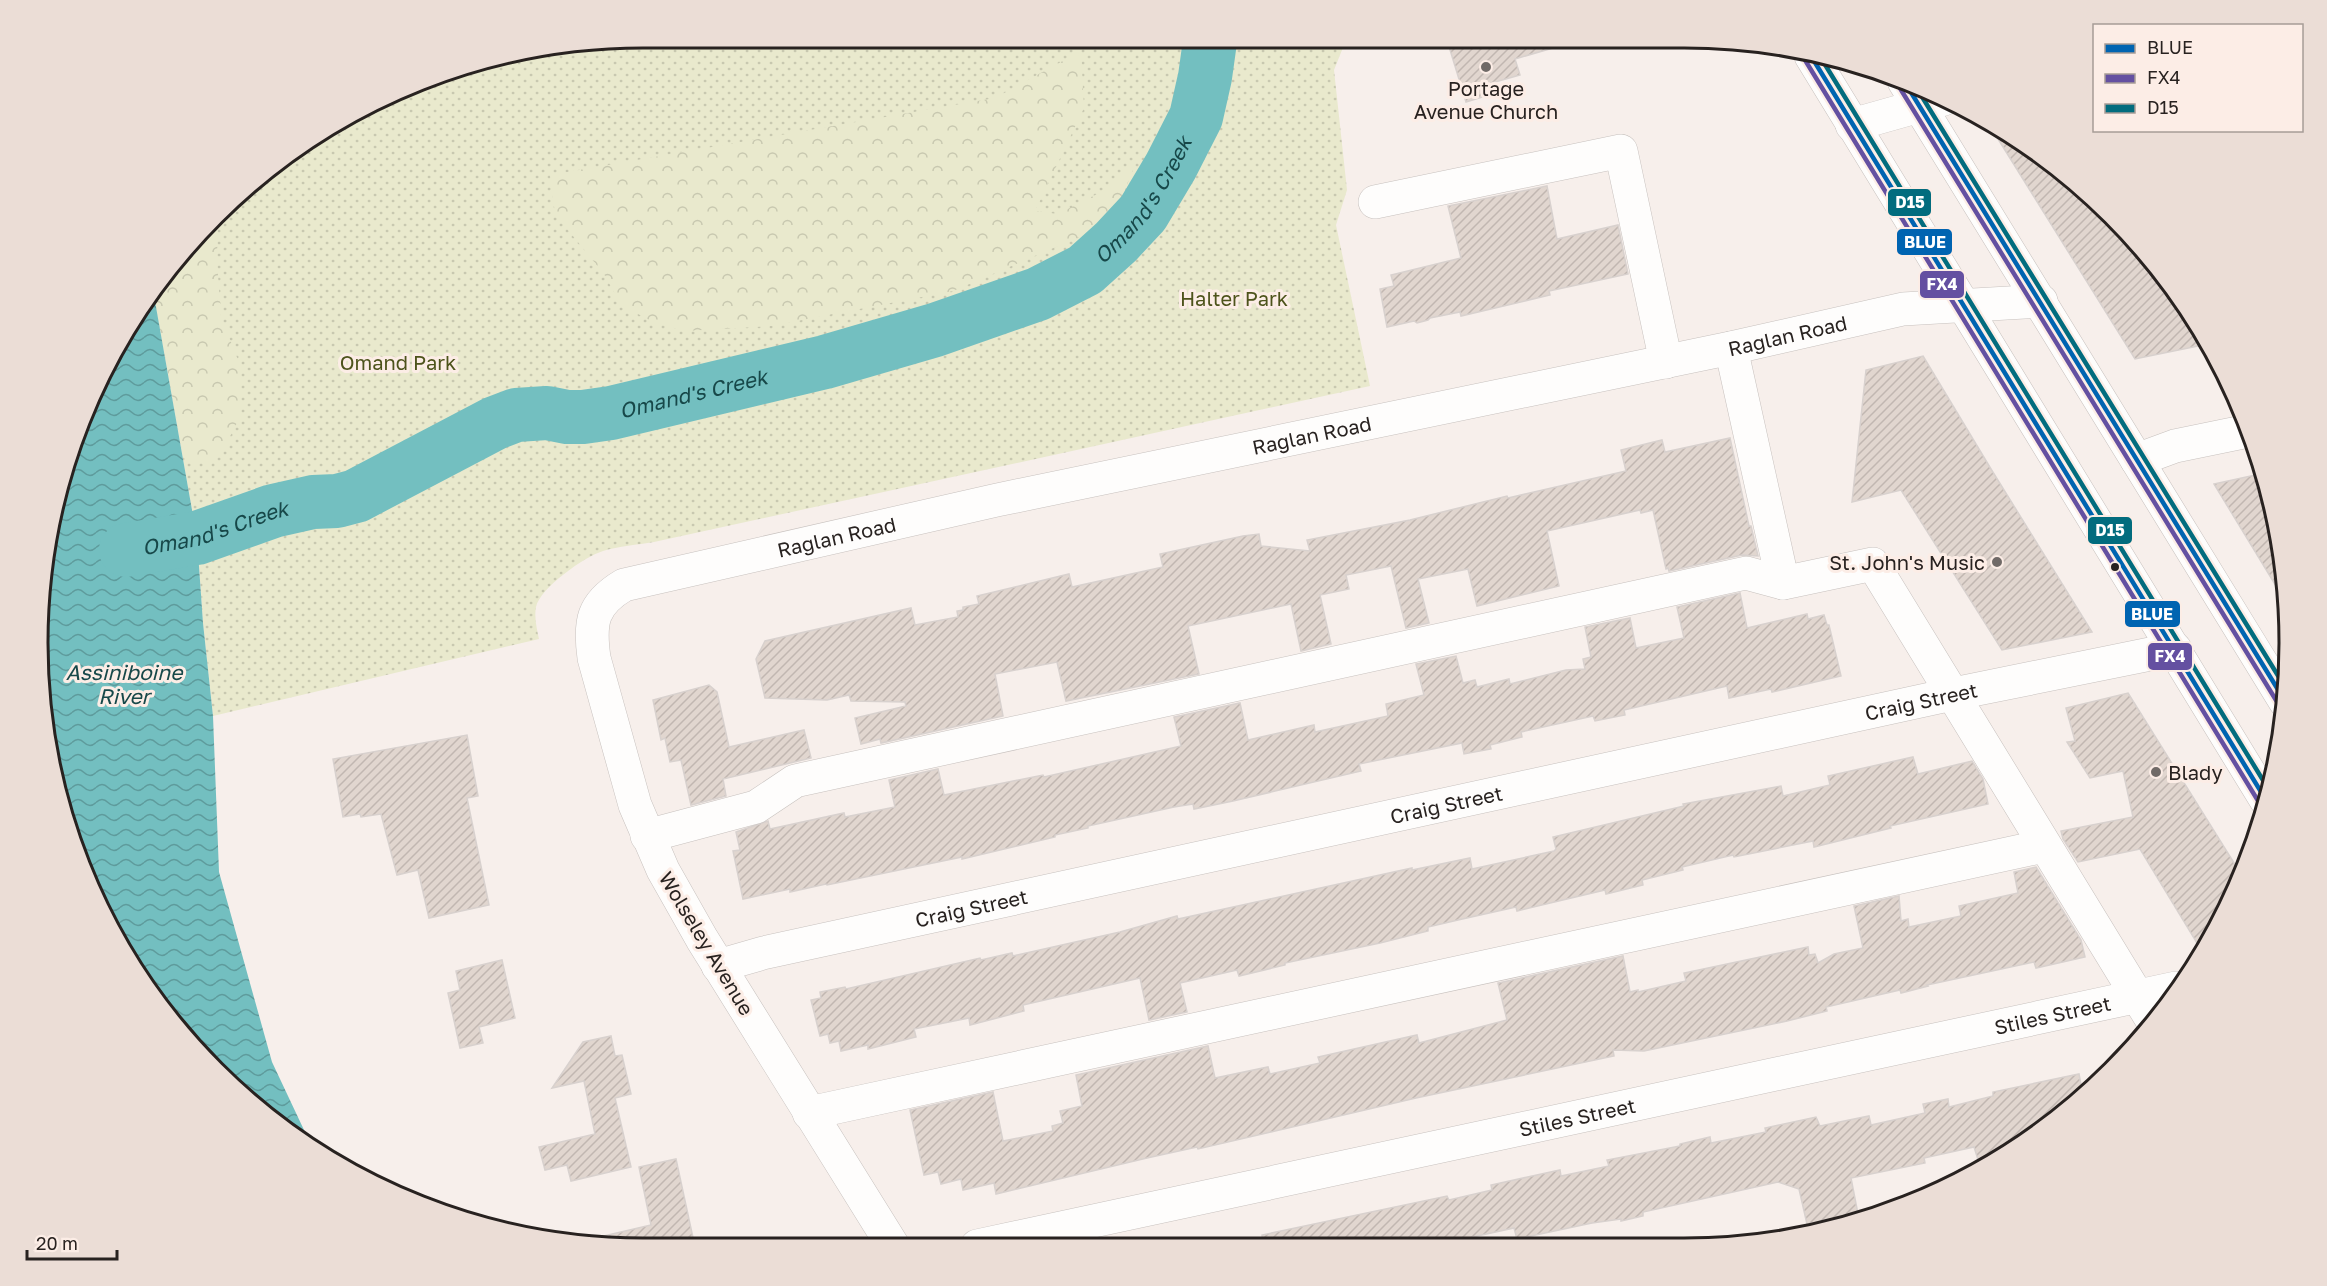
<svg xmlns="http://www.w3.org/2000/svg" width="2327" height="1286" viewBox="0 0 2327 1286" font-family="'Golos Text',sans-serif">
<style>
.grass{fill:url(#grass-dots)}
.forest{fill:url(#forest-crowns)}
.water{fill:url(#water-waves)}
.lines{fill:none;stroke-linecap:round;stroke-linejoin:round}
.river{stroke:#73bfc0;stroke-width:54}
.building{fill:url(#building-hatch);stroke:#d8d1ce;stroke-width:1.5}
.minor-casing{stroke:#c7c1be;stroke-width:34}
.highway-casing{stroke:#c7c1be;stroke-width:34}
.minor{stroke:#fefdfc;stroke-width:33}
.highway{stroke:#fefdfc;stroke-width:33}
.bus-1-casing{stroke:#fcede6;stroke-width:9}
.bus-2-casing{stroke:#fcede6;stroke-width:9}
.bus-3-casing{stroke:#fcede6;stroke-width:9}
.bus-1{stroke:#0064b1;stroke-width:4.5}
.bus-2{stroke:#6450a1;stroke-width:4.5}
.bus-3{stroke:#026c7e;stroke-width:4.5}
.poi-dot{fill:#706a67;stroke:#fcede6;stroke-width:2}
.bus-dot{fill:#282220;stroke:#fcede6;stroke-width:2}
.labels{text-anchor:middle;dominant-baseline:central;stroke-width:6;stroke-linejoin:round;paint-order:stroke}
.poi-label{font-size:20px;fill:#282220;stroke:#fcede6}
.park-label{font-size:20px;fill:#4d531b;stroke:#fcede6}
.street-label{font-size:20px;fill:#282220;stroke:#fcede6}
.water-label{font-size:21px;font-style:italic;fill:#174849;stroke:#fcede6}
.rim{fill:none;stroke:#282220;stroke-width:3}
.line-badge{stroke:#fcede6;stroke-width:2}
.badge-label{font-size:16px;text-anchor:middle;font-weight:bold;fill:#fff}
</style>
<defs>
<pattern id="grass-dots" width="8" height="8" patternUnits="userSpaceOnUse" patternTransform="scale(1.5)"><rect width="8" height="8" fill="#e9e9cd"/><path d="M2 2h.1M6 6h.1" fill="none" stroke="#c8c8b0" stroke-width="1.8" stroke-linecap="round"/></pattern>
<pattern id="forest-crowns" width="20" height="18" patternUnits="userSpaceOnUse" patternTransform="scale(1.5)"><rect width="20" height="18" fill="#e9e9cd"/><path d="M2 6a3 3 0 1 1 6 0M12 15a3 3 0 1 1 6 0" fill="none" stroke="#c8c8b0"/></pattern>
<pattern id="water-waves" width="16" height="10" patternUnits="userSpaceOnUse" patternTransform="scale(1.5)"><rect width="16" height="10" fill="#73bfc0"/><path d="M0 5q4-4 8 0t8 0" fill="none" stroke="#5e9b9c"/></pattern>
<pattern id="building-hatch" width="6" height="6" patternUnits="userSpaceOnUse" patternTransform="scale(1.5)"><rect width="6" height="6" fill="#e1d6cf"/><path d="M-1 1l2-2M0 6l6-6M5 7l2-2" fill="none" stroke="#c1b7b1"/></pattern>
</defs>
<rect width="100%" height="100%" fill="#f7efeb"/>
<!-- grass -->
<path class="grass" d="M1223 40H1346L1334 70 1347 190 1336 225 1370 386 654 542C637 545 619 546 603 551 584 557 540 588 536 607 534 618 537 629 539 639L213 716 203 623 197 538 153 290 215 215 275 162 375 100 449 70 564 43 1195 41 1192 73 1182 91 1175 131 1160 162 1129 207 1106 234 1082 254 1016 286 938 320 783 350 623 393 631 426 813 381 959 337 1026 316 1064 297 1102 269 1163 205 1209 112Z"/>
<!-- forest -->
<g class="forest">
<polygon points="1081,51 1084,108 1035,211 1058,214 1099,193 1135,164 1122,198 1086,234 953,291 771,326 685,331 655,323 621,305 604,274 555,214 550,175 995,98"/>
<polygon points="218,212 217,261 221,317 240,365 240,417 222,452 210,463 193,462 182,450 153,290"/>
</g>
<!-- water -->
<polygon class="water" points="153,290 197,538 203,623 213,716 219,872 272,1062 312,1147 244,1098 188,1042 119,946 83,874 49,761 39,682 43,564 58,486 100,376 140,306"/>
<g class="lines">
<!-- river -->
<path class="river" id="s1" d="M126 550 197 538 273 511 313 502 337 501 356 496 495 423 516 415 547 413 567 417H583L611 413 825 362 935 330 1038 294 1085 270 1116 242 1143 213 1171 166 1196 117 1205 77 1210 41"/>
</g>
<!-- building -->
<g class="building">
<polygon points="1559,39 1560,46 1515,59 1520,75 1488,84 1492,94 1466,102 1447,40"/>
<polygon points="1985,118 2084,189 2165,275 2208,344 2135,359"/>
<polygon points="1547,186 1557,239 1618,225 1628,274 1549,291 1550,295 1461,316 1460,312 1430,318 1428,320 1417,323 1414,321 1387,327 1380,289 1394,286 1391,275 1461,258 1448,206"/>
<polygon points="1923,356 1991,469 2092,632 2002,650 1901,490 1852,502 1866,370"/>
<polygon points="1730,438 1749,526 1751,526 1758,556 1742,555 1669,571 1668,568 1666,569 1653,510 1641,513 1640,510 1547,531 1559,586 1477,606 1468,569 1418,579 1429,623 1406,628 1391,566 1346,575 1349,589 1320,595 1331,644 1301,651 1291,604 1188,626 1199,674 1066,701 1057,662 995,674 1003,716 881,743 880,739 861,744 855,718 906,706 905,702 851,701 849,695 827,700 765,698 756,659 765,641 911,608 915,625 958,617 957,611 963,610 963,607 979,604 977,596 1069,574 1072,587 1163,567 1160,554 1243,536 1259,534 1261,546 1310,551 1307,540 1410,520 1507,496 1508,498 1626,471 1621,450 1662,440 1665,452"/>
<polygon points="2264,473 2269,487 2287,604 2214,484"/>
<polygon points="1740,593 1747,628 1807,614 1808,619 1824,615 1827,625 1829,625 1841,676 1772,692 1771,689 1729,698 1727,686 1624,710 1625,715 1595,721 1593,716 1521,732 1522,737 1490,745 1491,749 1464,754 1462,743 1359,764 1361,771 1233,801 1194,809 1193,804 1174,807 1088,826 1088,828 1055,835 1055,837 962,859 962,857 827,885 826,884 790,892 790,889 743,899 733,851 740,850 736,832 768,821 770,829 844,813 845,817 895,807 889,780 938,769 944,795 1043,775 1044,777 1181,746 1174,717 1240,703 1248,740 1314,725 1315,732 1388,716 1386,704 1424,695 1416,664 1456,656 1463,683 1475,680 1477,687 1509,679 1510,684 1566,670 1585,669 1583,659 1591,657 1585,627 1630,618 1636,648 1684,638 1677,607"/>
<polygon points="709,685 717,692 729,747 804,730 811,758 723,779 726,796 691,805 681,760 670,762 665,738 661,740 653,700"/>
<polygon points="2128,693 2241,874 2208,946 2203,953 2140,849 2078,862 2063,839 2061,831 2133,817 2123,771 2090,778 2067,742 2075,741 2066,708"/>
<polygon points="467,735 478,796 467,798 489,905 429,918 418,870 397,875 381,814 361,817 360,814 343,817 333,759"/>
<polygon points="1913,757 1918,774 1972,761 1983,779 1988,804 1890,826 1891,828 1814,847 1813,841 1734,857 1733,855 1682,867 1683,870 1642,880 1643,885 1606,894 1605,890 1517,911 1516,907 1458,920 1428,927 1428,931 1380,943 1285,963 1285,965 1239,976 1237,970 1180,983 1187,1012 1149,1020 1140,978 1023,1005 1024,1011 970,1025 969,1018 914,1029 916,1037 868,1049 868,1045 841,1051 839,1041 830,1043 828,1034 820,1036 811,1000 821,998 820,992 845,987 846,989 980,958 981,960 1012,953 1013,956 1120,932 1177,916 1178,919 1412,868 1412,870 1470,858 1472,869 1554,851 1556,849 1553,837 1684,806 1683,804 1781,786 1783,796 1830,785 1828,776"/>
<polygon points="2036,867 2081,940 2085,957 2036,968 2034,962 1927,985 1928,986 1901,993 1900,990 1826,1007 1827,1011 1787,1021 1644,1051 1613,1050 1614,1056 1416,1098 1198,1149 1197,1147 1147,1158 996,1194 994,1183 963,1190 961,1179 941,1184 938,1172 924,1175 910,1110 993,1092 1003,1141 1053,1131 1052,1126 1063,1123 1060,1111 1082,1106 1076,1075 1208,1046 1215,1078 1268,1067 1270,1074 1320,1063 1318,1057 1417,1035 1419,1043 1507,1020 1498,983 1623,956 1630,992 1638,990 1638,992 1686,981 1684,973 1808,947 1809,955 1815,954 1818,963 1834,954 1863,948 1854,906 1899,896 1901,921 1908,919 1909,927 1961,916 1959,906 2018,893 2014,872"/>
<polygon points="502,960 515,1018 479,1027 483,1043 460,1048 448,993 460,990 456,971"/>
<polygon points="611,1036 615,1056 622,1055 631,1094 615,1098 631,1167 571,1181 567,1165 545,1170 539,1147 595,1134 584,1081 552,1088 583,1042"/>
<polygon points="2079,1074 2083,1095 2020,1147 1980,1166 1974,1147 1924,1158 1925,1163 1851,1178 1858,1214 1807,1224 1799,1189 1778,1182 1643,1212 1643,1216 1621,1221 1621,1219 1592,1223 1517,1239 1514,1228 1459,1240 1460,1244 1263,1245 1262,1235 1447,1196 1449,1200 1492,1190 1491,1185 1560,1170 1561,1176 1609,1166 1607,1160 1680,1146 1680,1144 1710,1137 1711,1143 1766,1132 1765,1128 1816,1117 1820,1126 1869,1116 1871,1125 1925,1113 1923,1104 1948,1099 1949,1107 1993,1096 1993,1092"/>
<polygon points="676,1159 695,1247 600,1246 599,1237 651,1225 639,1167"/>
</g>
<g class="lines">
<!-- minor casing -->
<g class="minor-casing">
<g id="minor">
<polyline points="1852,125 1944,99"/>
<polyline points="1375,202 1621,151 1666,362"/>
<polyline points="1731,348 1783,583 1873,564 2152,1020"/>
<polyline points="2137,460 2175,446 2248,431"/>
<polyline points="647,836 756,807 795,781 1746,573 1783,583"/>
<path id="s2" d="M718 966 763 953 1953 694 2175 649"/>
<polyline points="809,1113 2044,846"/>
<path id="s3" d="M893 1246 702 939 663 870 635 805 594 658C589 622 592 604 624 585L997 500 1731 348 1903 309 2041 301"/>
<path id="s4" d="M977 1246 2176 988"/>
</g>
</g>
<!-- highway casing -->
<g class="highway-casing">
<g id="highway">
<polyline points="1811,56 2266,800"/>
<polyline points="1904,81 2285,701"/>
</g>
</g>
<!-- minor -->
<use href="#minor" class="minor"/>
<!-- highway -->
<use href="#highway" class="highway"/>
<!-- bus-1 casing -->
<g class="bus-1-casing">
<g id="bus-1">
<polyline points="1811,56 2266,800"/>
<polyline points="1904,81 2285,701"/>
</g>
</g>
<!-- bus-2 casing -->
<g class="bus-2-casing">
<g id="bus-2">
<polyline points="1805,60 2260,804"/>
<polyline points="1898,85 2279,705"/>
</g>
</g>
<!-- bus-3 casing -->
<g class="bus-3-casing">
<g id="bus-3">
<polyline points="1821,58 2269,790"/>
<polyline points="1916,87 2285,687"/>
</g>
</g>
<!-- bus-1 -->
<use href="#bus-1" class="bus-1"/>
<!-- bus-2 -->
<use href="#bus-2" class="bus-2"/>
<!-- bus-3 -->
<use href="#bus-3" class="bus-3"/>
</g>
<!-- markers -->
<g class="poi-dot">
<circle cx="1486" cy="67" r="6"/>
<circle cx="1997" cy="562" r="6"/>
<circle cx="2156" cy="772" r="6"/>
</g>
<circle class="bus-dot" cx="2115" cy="567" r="5"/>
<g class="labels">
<!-- poi labels -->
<g class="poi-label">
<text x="1486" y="88">Portage<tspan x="1486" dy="23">Avenue Church</tspan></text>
<text x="1985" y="562" text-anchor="end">St. John's Music</text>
<text x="2168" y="772" text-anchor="start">Blady</text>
</g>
<!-- park labels -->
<g class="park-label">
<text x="1234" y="298">Halter Park</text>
<text x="398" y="362">Omand Park</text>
</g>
<!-- street labels -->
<g class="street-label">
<text stroke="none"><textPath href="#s3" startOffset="1940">Raglan Road</textPath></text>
<text stroke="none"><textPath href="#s3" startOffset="1454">Raglan Road</textPath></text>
<text stroke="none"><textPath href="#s3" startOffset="968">Raglan Road</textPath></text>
<text stroke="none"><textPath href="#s2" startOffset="1232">Craig Street</textPath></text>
<text stroke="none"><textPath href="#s2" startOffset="746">Craig Street</textPath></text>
<text stroke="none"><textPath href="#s2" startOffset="260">Craig Street</textPath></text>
<text transform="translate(707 943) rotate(59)">Wolseley Avenue</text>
<text stroke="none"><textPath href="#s4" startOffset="1100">Stiles Street</textPath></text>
<text stroke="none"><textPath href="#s4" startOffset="614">Stiles Street</textPath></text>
</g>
<!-- water labels -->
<g class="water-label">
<text stroke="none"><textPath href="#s1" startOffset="1101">Omand's Creek</textPath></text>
<text stroke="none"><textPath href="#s1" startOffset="597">Omand's Creek</textPath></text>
<text stroke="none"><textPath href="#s1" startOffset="92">Omand's Creek</textPath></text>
<text x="124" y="672">Assiniboine<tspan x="124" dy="24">River</tspan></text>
</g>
</g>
<!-- crop -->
<path d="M0 0H2327V1286H0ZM643 48H1684A595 595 0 0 1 2279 643V643A595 595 0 0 1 1684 1238H643A595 595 0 0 1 48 643V643A595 595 0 0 1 643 48Z" fill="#ebddd6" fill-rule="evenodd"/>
<path class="rim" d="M643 48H1684A595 595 0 0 1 2279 643V643A595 595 0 0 1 1684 1238H643A595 595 0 0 1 48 643V643A595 595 0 0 1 643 48Z"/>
<g class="line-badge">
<rect x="1887" y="188" width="45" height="29" rx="6" fill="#026c7e"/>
<rect x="1896" y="228" width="57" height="28" rx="6" fill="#0064b1"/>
<rect x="1919" y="270" width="46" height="29" rx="6" fill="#6450a1"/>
<rect x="2087" y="516" width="46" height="29" rx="6" fill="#026c7e"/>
<rect x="2124" y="600" width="57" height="28" rx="6" fill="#0064b1"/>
<rect x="2147" y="642" width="46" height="29" rx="6" fill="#6450a1"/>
</g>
<g class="badge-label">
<text x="1910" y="208">D15</text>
<text x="1925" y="248">BLUE</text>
<text x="1942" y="290">FX4</text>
<text x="2110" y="536">D15</text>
<text x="2152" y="620">BLUE</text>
<text x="2170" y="662">FX4</text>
</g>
<!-- legend -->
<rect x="2093" y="24" width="210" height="108" fill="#fcede6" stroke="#a79c97" stroke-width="1.5"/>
<rect x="2105" y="44" width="30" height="9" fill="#0064b1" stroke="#a79c97" stroke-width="1.5"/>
<text x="2147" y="54" font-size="18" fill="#282220">BLUE</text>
<rect x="2105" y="74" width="30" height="9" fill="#6450a1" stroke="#a79c97" stroke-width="1.5"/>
<text x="2147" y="84" font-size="18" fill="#282220">FX4</text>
<rect x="2105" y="104" width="30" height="9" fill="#026c7e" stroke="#a79c97" stroke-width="1.5"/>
<text x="2147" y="114" font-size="18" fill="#282220">D15</text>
<!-- scale -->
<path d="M27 1250v9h90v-9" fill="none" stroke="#282220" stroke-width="3"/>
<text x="36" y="1250" font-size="18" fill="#282220" stroke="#fcede6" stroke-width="4.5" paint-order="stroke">20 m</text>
</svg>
